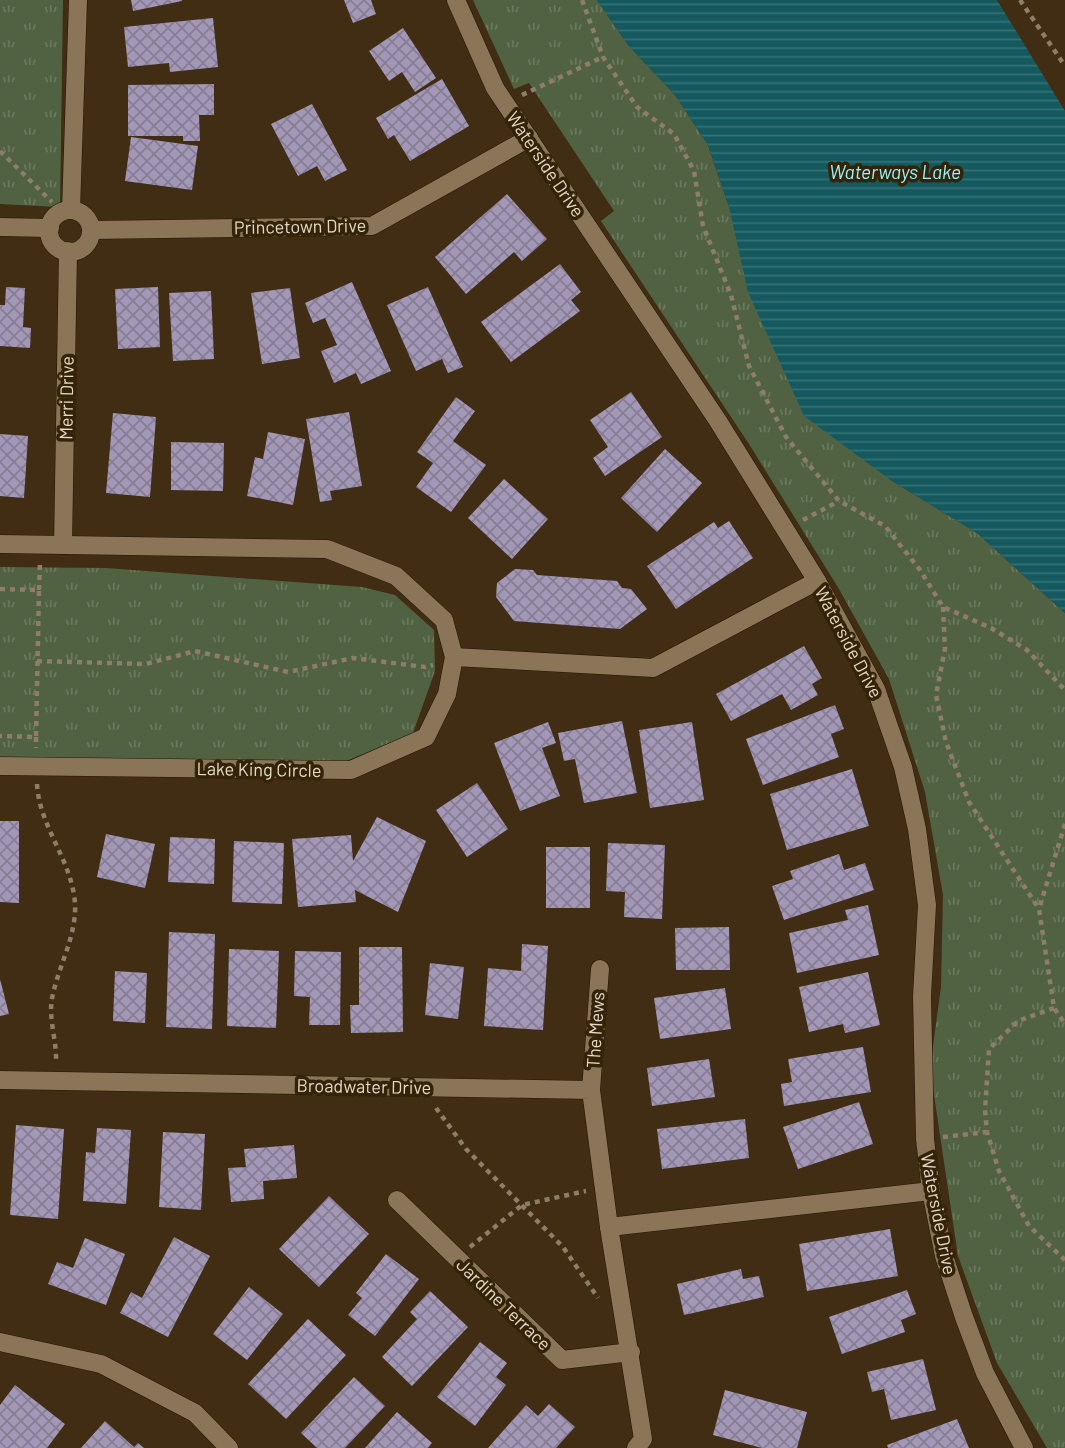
<svg xmlns="http://www.w3.org/2000/svg" width="1065" height="1448" viewBox="0 0 1065 1448" font-family="Barlow,sans-serif">
<style>
.park{fill:url(#park-tufts)}
.water{fill:url(#water-rules)}
.building{fill:url(#building-cross-hatch)}
.lines{fill:none;stroke-linecap:round;stroke-linejoin:round}
.minor-casing{stroke:#261500;stroke-width:19}
.path{stroke:#8d7d69;stroke-width:4.5;stroke-dasharray:5 5;stroke-linecap:butt}
.minor{stroke:#8a7559;stroke-width:18}
.labels{text-anchor:middle;dominant-baseline:central;stroke-width:7;stroke-linejoin:round;paint-order:stroke}
.street-label{font-size:18px;fill:#e3d8c9;stroke:#352308}
.water-label{font-size:19px;font-style:italic;fill:#97f5fe;stroke:#352308}
</style>
<defs>
<pattern id="park-tufts" width="24" height="20" patternUnits="userSpaceOnUse" patternTransform="scale(1.75)"><rect width="24" height="20" fill="#516243"/><path d="M3 7l-1-3M5 7V3M7 7l1-3M15 17l-1-3M17 17v-4M19 17l1-3" fill="none" stroke="#6a785d"/></pattern>
<pattern id="water-rules" width="6" height="5" patternUnits="userSpaceOnUse" patternTransform="scale(1.75)"><rect width="6" height="5" fill="#13595e"/><path d="M0 2.5h6" fill="none" stroke="#357074"/></pattern>
<pattern id="building-cross-hatch" width="8" height="8" patternUnits="userSpaceOnUse" patternTransform="scale(1.75)"><rect width="8" height="8" fill="#a297b7"/><path d="M0 0l8 8M0 8l8-8" fill="none" stroke="#867d92"/></pattern>
</defs>
<rect width="100%" height="100%" fill="#402d13"/>
<!-- park -->
<g class="park">
<polygon points="0,0 63,0 60,207 0,204"/>
<polygon points="473,0 597,0 628,45 675,95 708,145 729,207 889,479 977,533 1065,613 1065,1448 1047,1448 997,1363 958,1256 930,1068 941,987 943,895 925,792 889,679 839,589 749,444 601,221 614,211 529,83 514,89"/>
<polygon points="0,567 106,568 362,587 395,595 434,630 435,671 413,733 344,762 0,758"/>
</g>
<!-- water -->
<polygon class="water" points="597,0 997,0 1065,111 1065,613 977,533 889,479 804,416 748,292 729,207 708,145 675,95 628,45"/>
<!-- building -->
<g class="building">
<polygon points="131,0 182,0 182,1 133,11"/>
<polygon points="344,0 371,0 376,14 353,23"/>
<polygon points="213,18 218,67 170,72 169,63 128,67 124,27"/>
<polygon points="403,28 436,78 415,92 402,72 389,81 369,51"/>
<polygon points="442,79 469,126 410,161 394,135 388,139 376,118"/>
<polygon points="214,84 214,115 199,115 200,141 183,141 183,136 128,136 128,85"/>
<polygon points="312,104 347,170 325,181 317,166 298,176 271,124"/>
<polygon points="131,137 198,146 192,190 125,181"/>
<polygon points="507,194 547,239 522,261 514,252 466,294 435,257"/>
<polygon points="560,264 581,292 571,300 580,311 511,362 481,322"/>
<polygon points="352,282 391,371 361,384 356,373 334,383 321,351 337,345 325,318 313,323 305,303"/>
<polygon points="6,287 25,288 23,327 31,328 30,348 0,346 0,305 5,305"/>
<polygon points="158,287 160,347 118,349 115,289"/>
<polygon points="428,287 463,367 448,373 442,359 416,371 387,305"/>
<polygon points="290,288 300,358 262,364 251,293"/>
<polygon points="211,291 214,359 173,361 169,293"/>
<polygon points="631,392 662,437 605,476 593,458 608,447 590,420"/>
<polygon points="456,397 475,411 453,441 486,465 451,512 416,487 433,463 417,452"/>
<polygon points="349,412 362,486 330,491 332,500 320,502 306,419"/>
<polygon points="113,413 156,417 150,497 106,493"/>
<polygon points="268,432 305,439 293,505 247,496 255,457 263,459"/>
<polygon points="0,434 28,436 24,498 0,496"/>
<polygon points="171,442 224,443 223,491 171,490"/>
<polygon points="665,449 702,483 657,532 621,498"/>
<polygon points="504,479 548,519 512,559 468,518"/>
<polygon points="729,521 753,558 676,609 647,566 714,522 718,528"/>
<polygon points="515,569 533,570 537,575 617,581 622,588 631,589 647,609 620,629 514,621 496,597 497,583"/>
<polygon points="804,646 822,678 812,684 818,695 791,710 782,694 731,721 716,694"/>
<polygon points="835,705 844,729 831,734 839,757 763,785 746,739"/>
<polygon points="622,721 637,793 584,803 575,759 564,761 558,733"/>
<polygon points="548,722 556,743 542,748 560,796 520,811 494,743"/>
<polygon points="692,722 704,800 650,808 639,730"/>
<polygon points="852,769 869,826 787,850 770,794"/>
<polygon points="477,783 508,829 467,857 436,810"/>
<polygon points="377,817 426,841 398,912 355,890 356,902 298,907 292,839 351,835 353,861"/>
<polygon points="0,821 19,821 19,903 0,902"/>
<polygon points="106,834 155,844 145,888 97,877"/>
<polygon points="170,837 215,839 214,884 168,882"/>
<polygon points="234,841 284,843 282,904 232,902"/>
<polygon points="608,843 665,845 662,919 624,917 625,892 606,891"/>
<rect x="546" y="847" width="44" height="61"/>
<polygon points="839,854 844,870 865,863 874,890 784,920 772,886 793,879 790,871"/>
<polygon points="868,905 879,955 797,973 789,933 848,920 845,910"/>
<polygon points="729,927 730,970 676,970 675,928"/>
<polygon points="169,932 215,934 212,1029 166,1027"/>
<polygon points="522,944 548,946 543,1030 484,1026 488,968 521,971"/>
<polygon points="359,947 402,947 403,1032 351,1033 350,1005 359,1005"/>
<polygon points="229,949 279,951 276,1028 227,1026"/>
<polygon points="295,951 341,952 340,1025 309,1025 310,997 294,996"/>
<polygon points="430,963 464,967 458,1019 425,1015"/>
<polygon points="115,971 147,973 145,1023 113,1021"/>
<polygon points="868,972 880,1025 845,1033 843,1024 809,1032 799,987"/>
<polygon points="0,979 9,1014 0,1016"/>
<polygon points="725,988 731,1029 660,1039 654,998"/>
<polygon points="863,1047 871,1092 784,1106 781,1084 792,1082 788,1059"/>
<polygon points="709,1059 715,1097 652,1106 647,1068"/>
<polygon points="859,1102 873,1144 798,1169 783,1127"/>
<polygon points="745,1119 749,1158 662,1169 657,1129"/>
<polygon points="16,1125 64,1129 58,1219 10,1215"/>
<polygon points="97,1128 131,1130 126,1204 83,1201 86,1152 95,1153"/>
<polygon points="163,1132 205,1134 201,1210 159,1207"/>
<polygon points="294,1145 297,1178 263,1181 264,1199 231,1202 228,1168 246,1167 244,1149"/>
<polygon points="329,1196 369,1234 319,1287 279,1249"/>
<polygon points="890,1229 898,1276 807,1291 799,1244"/>
<polygon points="174,1237 210,1256 168,1337 120,1313 131,1292 142,1298"/>
<polygon points="85,1238 125,1254 106,1305 48,1284 57,1262 73,1268"/>
<polygon points="386,1254 419,1279 375,1336 348,1315 362,1298 356,1293"/>
<polygon points="741,1269 743,1279 759,1276 764,1297 684,1315 677,1284"/>
<polygon points="249,1287 283,1314 247,1360 213,1334"/>
<polygon points="907,1290 916,1314 901,1320 905,1332 842,1354 829,1317"/>
<polygon points="430,1291 468,1327 412,1386 382,1357 417,1319 410,1312"/>
<polygon points="308,1319 346,1355 286,1419 248,1384"/>
<polygon points="480,1342 507,1363 496,1377 506,1385 475,1426 437,1397"/>
<polygon points="923,1359 936,1410 891,1420 884,1389 872,1392 867,1372"/>
<polygon points="354,1377 385,1406 345,1448 317,1448 301,1433"/>
<polygon points="15,1385 65,1424 47,1448 0,1448 0,1405"/>
<polygon points="725,1390 807,1412 797,1448 762,1448 713,1435"/>
<polygon points="549,1404 575,1427 556,1448 488,1448 526,1405 538,1416"/>
<polygon points="397,1412 432,1443 428,1448 365,1448"/>
<polygon points="957,1419 969,1448 888,1448 887,1445"/>
<polygon points="105,1421 134,1447 138,1443 144,1448 81,1448"/>
</g>
<g class="lines">
<!-- minor casing -->
<g class="minor-casing">
<g id="minor">
<polyline points="456,0 495,88 718,421 817,581 876,689 903,767 917,829 927,905 922,996 925,1139 931,1191 944,1256 964,1317 985,1373 1024,1448"/>
<polyline points="71,210 78,0"/>
<circle cx="70" cy="231" r="21"/>
<polyline points="0,227 50,228"/>
<polyline points="91,230 372,226 529,138"/>
<polyline points="0,544 327,549 396,576 444,620 454,657 447,694 426,737 351,770 0,766"/>
<polyline points="63,545 68,251"/>
<polyline points="454,657 653,668 817,581"/>
<polyline points="0,1080 591,1090 609,1227 643,1439 636,1448"/>
<polyline points="591,1090 600,969"/>
<polyline points="397,1200 562,1360 631,1352"/>
<polyline points="609,1227 931,1191"/>
<polyline points="0,1342 101,1364 195,1413 229,1448"/>
</g>
</g>
<!-- path -->
<g class="path">
<polyline points="582,0 603,57 637,107 674,134 694,171 703,226 731,295 749,366 786,437 839,501 885,526 920,570 943,607 991,628 1027,650 1065,690"/>
<polyline points="1020,0 1065,66"/>
<polyline points="522,95 603,57"/>
<polyline points="0,151 52,202"/>
<polyline points="803,520 839,501"/>
<polyline points="0,589 39,590 36,737 0,736"/>
<polyline points="39,590 40,563"/>
<polyline points="943,607 945,649 936,695 946,742 969,802 1039,909"/>
<polyline points="37,661 146,664 195,651 288,672 353,658 425,667 433,665"/>
<polyline points="36,737 36,748"/>
<path d="M37 784C39 824 68 856 74 895 80 929 60 962 53 994 47 1016 57 1039 56 1062"/>
<polyline points="1065,824 1039,909 1054,1008 1065,1024"/>
<polyline points="1054,1008 1018,1021 989,1049 985,1110 987,1132 999,1171 1029,1226 1065,1260"/>
<polyline points="436,1108 466,1149 563,1247 598,1298"/>
<polyline points="943,1137 987,1132"/>
<polyline points="470,1247 522,1205 586,1191"/>
</g>
<!-- minor -->
<use href="#minor" class="minor"/>
</g>
<g class="labels">
<!-- street labels -->
<g class="street-label">
<text transform="translate(546 164) rotate(56)">Waterside Drive</text>
<text transform="translate(300 226) rotate(-1)">Princetown Drive</text>
<text transform="translate(66 398) rotate(-89)">Merri Drive</text>
<text transform="translate(849 642) rotate(62)">Waterside Drive</text>
<text transform="translate(259 769) rotate(1)">Lake King Circle</text>
<text transform="translate(595 1030) rotate(-86)">The Mews</text>
<text transform="translate(364 1086) rotate(1)">Broadwater Drive</text>
<text transform="translate(939 1214) rotate(79)">Waterside Drive</text>
<text transform="translate(504 1304) rotate(44)">Jardine Terrace</text>
</g>
<!-- water labels -->
<g class="water-label">
<text x="895" y="171">Waterways Lake</text>
</g>
</g>
</svg>
